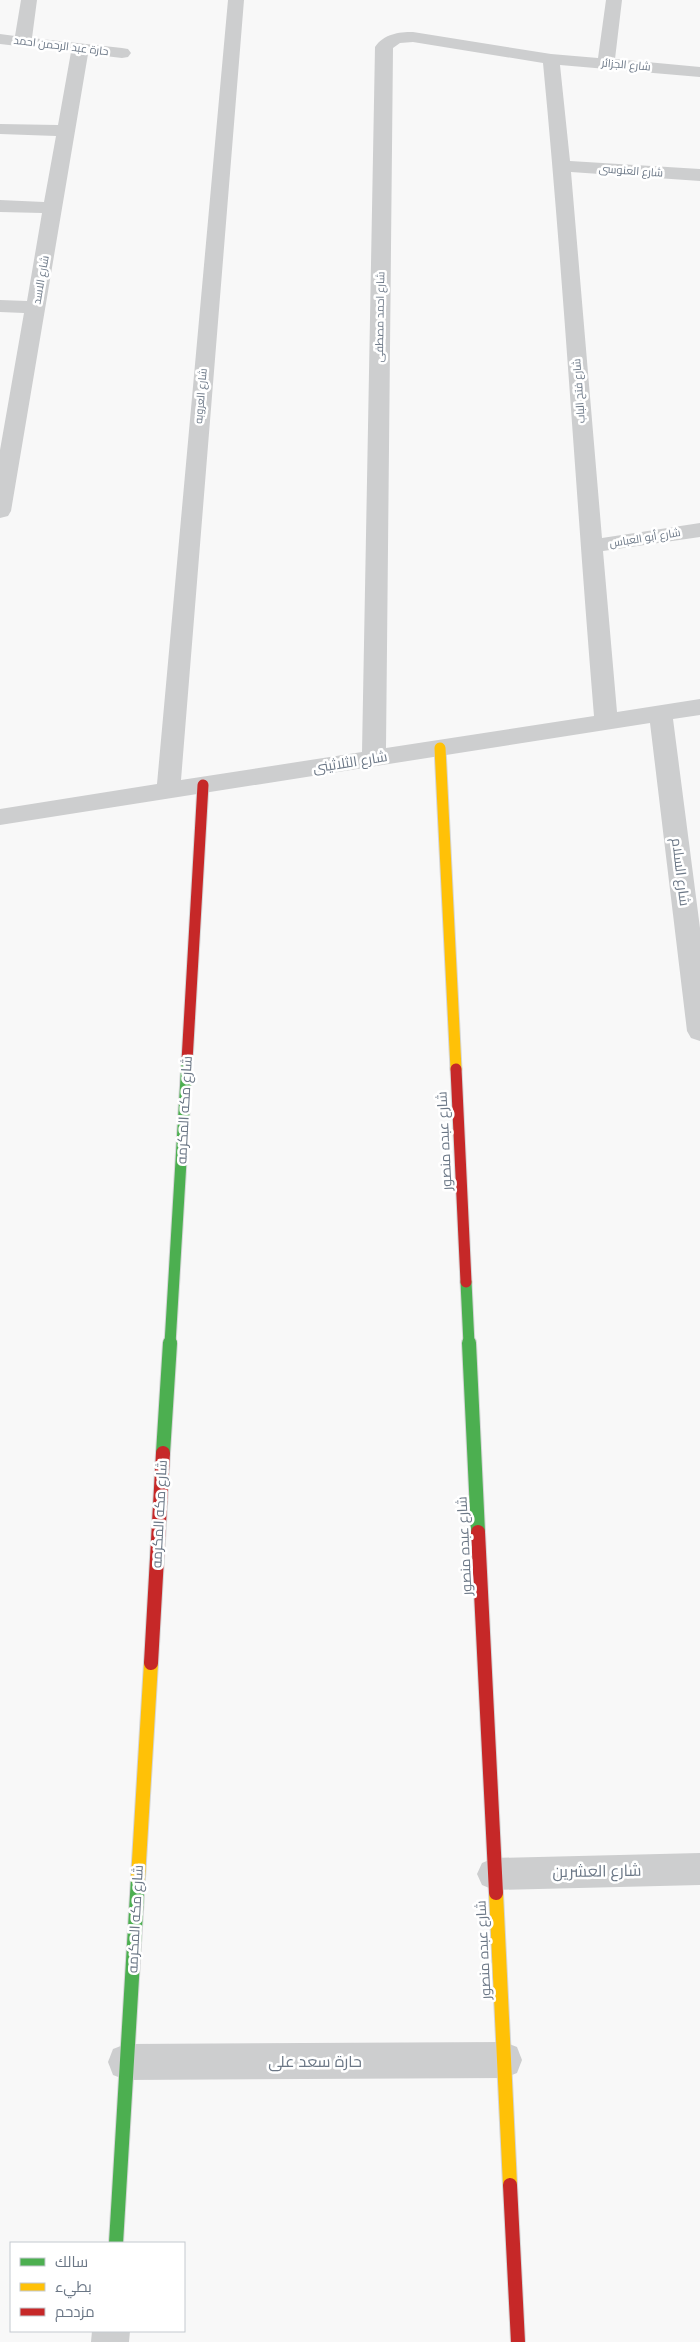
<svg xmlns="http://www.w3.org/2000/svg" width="700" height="2342" viewBox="0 0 700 2342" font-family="Raleway,Cairo,sans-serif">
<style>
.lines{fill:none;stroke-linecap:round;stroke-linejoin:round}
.fast-far1-casing{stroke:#d5d6d7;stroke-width:13}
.fast-casing{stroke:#d5d6d7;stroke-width:16}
.slow-far1-casing{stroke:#d5d6d7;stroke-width:13}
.slow-casing{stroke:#d5d6d7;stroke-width:16}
.jam-far1-casing{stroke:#d5d6d7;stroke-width:13}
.jam-casing{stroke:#d5d6d7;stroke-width:16}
.street{fill:#cdcecf;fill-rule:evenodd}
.fast-far1{stroke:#4caf50;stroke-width:11}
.fast{stroke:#4caf50;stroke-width:14}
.slow-far1{stroke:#ffc107;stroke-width:11}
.slow{stroke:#ffc107;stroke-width:14}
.jam-far1{stroke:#c62828;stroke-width:11}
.jam{stroke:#c62828;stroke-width:14}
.labels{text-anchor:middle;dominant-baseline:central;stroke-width:5;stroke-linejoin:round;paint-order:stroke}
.far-street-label{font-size:11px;fill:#6b7786;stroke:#fff}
.street-label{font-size:14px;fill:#6b7786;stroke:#fff}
.near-street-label{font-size:16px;fill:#6b7786;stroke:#fff}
</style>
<rect width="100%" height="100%" fill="#f8f8f8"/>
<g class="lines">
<!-- fast-far1 casing -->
<g class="fast-far1-casing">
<g id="fast-far1">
<polyline points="466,1282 469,1344"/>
<polyline points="170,1344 187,1061"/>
</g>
</g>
<!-- fast casing -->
<g class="fast-casing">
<g id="fast">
<polyline points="469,1343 478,1532"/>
<polyline points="163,1453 170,1343"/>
<polyline points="116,2243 138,1878"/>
</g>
</g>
<!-- slow-far1 casing -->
<g class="slow-far1-casing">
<polyline id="slow-far1" points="440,748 456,1069"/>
</g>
<!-- slow casing -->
<g class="slow-casing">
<g id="slow">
<polyline points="138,1878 151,1663"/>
<polyline points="496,1893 510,2185"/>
</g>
</g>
<!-- jam-far1 casing -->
<g class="jam-far1-casing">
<g id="jam-far1">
<polyline points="187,1061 203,785"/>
<polyline points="456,1069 466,1282"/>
</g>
</g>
<!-- jam casing -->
<g class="jam-casing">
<g id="jam">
<polyline points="478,1532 496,1893"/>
<polyline points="151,1663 163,1453"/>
<polyline points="510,2185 518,2342"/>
</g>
</g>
<!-- street -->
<g class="street">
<polygon points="21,0 37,0 32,38 122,48 128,49 131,53 128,57 122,58 88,54 11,511 8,516 0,518 0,450 24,313 0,312 0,300 27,301 42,213 0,212 0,200 44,202 56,136 0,134 0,124 58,125 71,52 0,44 0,34 15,36"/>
<path d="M228 0H244L181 780 362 752 375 47C384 34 398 32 413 32L551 54 598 58 606 0H622L615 59 700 67V77L560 65 570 161 700 169V181L571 172 602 538 700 523V537L603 551 617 712 700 699V715L673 719 700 928V1041L691 1038 687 1031 650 723 0 825V809L157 784ZM413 42 543 63C564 281 576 499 594 716L386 748 393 48 400 43Z"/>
<polygon points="700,1853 700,1885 494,1890 482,1885 477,1874 482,1863 494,1858"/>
<polygon points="504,2042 517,2047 522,2060 517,2073 504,2078 126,2080 113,2075 108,2062 113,2049 126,2044"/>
<polygon points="92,2331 130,2331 129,2342 91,2342"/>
</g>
<!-- fast-far1 -->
<use href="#fast-far1" class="fast-far1"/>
<!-- fast -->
<use href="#fast" class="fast"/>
<!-- slow-far1 -->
<use href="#slow-far1" class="slow-far1"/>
<!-- slow -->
<use href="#slow" class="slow"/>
<!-- jam-far1 -->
<use href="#jam-far1" class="jam-far1"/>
<!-- jam -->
<use href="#jam" class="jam"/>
</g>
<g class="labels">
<!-- far-street labels -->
<g class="far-street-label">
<text transform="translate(61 46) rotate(7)">حارة عبد الرحمن احمد</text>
<text transform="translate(626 65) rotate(5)">شارع الجزائر</text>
<text transform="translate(631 171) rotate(4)">شارع العنوسى</text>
<text transform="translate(41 280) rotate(-80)">شارع الاسد</text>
<text transform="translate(380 317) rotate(-89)">شارع احمد مصطفى</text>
<text transform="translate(579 391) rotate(-94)">شارع فتح الباب</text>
<text transform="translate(201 396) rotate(-85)">شارع العروبه</text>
<text transform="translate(645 538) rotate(-9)">شارع أبو العباس</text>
</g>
<!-- street labels -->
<g class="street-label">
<text transform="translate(350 762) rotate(-9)">شارع الثلاثينى</text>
<text transform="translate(681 872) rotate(83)">شارع السلام</text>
<text transform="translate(184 1110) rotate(-87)">شارع مكه المكرمه</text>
<text transform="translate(444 1141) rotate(-93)">شارع عبده منصور</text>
<text transform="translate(159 1514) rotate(-87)">شارع مكه المكرمه</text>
<text transform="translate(464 1546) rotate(-93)">شارع عبده منصور</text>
<text transform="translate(135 1919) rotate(-87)">شارع مكه المكرمه</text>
<text transform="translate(483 1950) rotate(-93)">شارع عبده منصور</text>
</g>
<!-- near-street labels -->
<g class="near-street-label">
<text transform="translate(597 1871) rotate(-1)">شارع العشرين</text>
<text x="315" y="2061">حارة سعد على</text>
</g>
</g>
<!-- legend -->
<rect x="10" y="2242" width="175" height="90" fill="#ffffff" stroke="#c4c9cf"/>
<rect x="20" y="2258" width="25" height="8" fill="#4caf50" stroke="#c4c9cf"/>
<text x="55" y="2267" font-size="15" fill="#6b7786">سالك</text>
<rect x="20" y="2283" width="25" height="8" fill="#ffc107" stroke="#c4c9cf"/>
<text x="55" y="2292" font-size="15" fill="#6b7786">بطيء</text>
<rect x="20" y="2308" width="25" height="8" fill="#c62828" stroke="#c4c9cf"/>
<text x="55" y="2317" font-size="15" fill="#6b7786">مزدحم</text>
</svg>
